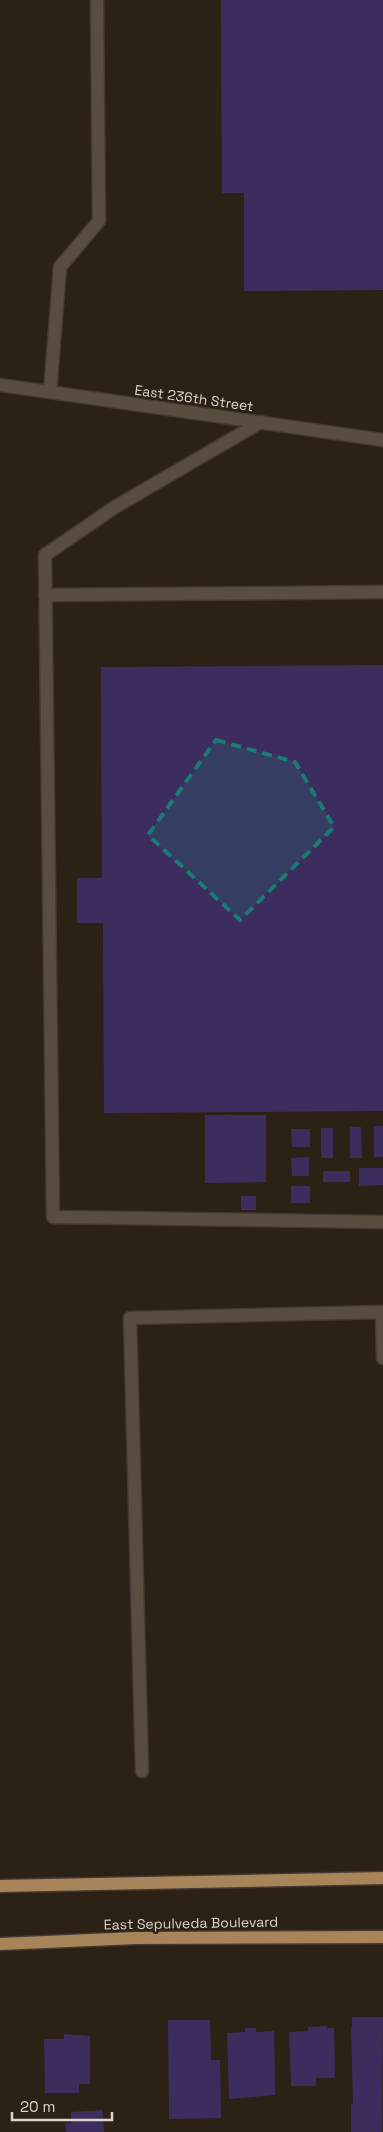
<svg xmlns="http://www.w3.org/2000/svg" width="383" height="2132" viewBox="0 0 383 2132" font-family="'Space Grotesk',sans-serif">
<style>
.building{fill:#3d2d5f}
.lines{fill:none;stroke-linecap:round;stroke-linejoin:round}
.minor-casing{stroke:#433a33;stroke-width:15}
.major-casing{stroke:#433a33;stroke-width:15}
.minor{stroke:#594d40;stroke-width:12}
.major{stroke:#a8845a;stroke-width:12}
.marked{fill:#197b73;fill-opacity:0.2;stroke:#197b73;stroke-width:4;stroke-dasharray:10 6;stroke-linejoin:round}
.labels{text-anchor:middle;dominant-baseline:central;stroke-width:5;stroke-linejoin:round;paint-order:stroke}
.street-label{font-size:14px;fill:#dbd4cd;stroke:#2b2115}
</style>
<rect width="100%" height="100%" fill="#2b2115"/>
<!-- building -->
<g class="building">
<polygon points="221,0 383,0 383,290 244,291 244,193 222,193"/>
<polygon points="383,665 383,1111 104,1113 103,923 77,923 77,878 102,878 101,667"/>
<polygon points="205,1115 266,1115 266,1182 205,1183"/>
<rect x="374" y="1126" width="9" height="31"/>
<polygon points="350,1127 361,1127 362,1158 350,1158"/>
<rect x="321" y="1128" width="12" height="30"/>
<polygon points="291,1129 310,1129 310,1147 292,1147"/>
<polygon points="309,1157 309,1176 292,1176 291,1158"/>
<polygon points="359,1168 383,1168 383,1185 359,1186"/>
<rect x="323" y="1171" width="27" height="11"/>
<rect x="291" y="1186" width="19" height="17"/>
<rect x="241" y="1196" width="15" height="14"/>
<polygon points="352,2017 383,2017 382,2132 351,2132 351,2104 353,2104 351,2027 352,2027"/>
<polygon points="168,2020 210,2020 211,2060 220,2060 221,2118 169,2119"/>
<polygon points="327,2026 327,2028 334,2028 335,2078 316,2078 316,2086 291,2086 289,2032 308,2031 308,2027"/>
<polygon points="245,2028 256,2028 256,2032 274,2031 275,2095 229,2099 227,2033 245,2032"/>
<polygon points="64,2034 90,2036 90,2084 79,2084 79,2093 45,2093 44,2039 64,2039"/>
<polygon points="103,2110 104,2132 66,2132 65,2123 71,2123 71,2112"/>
</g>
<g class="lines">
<!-- minor casing -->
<g class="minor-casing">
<g id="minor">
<polyline points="0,385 383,440"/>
<polyline points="50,392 60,267 99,221 97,0"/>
<polyline points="261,422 115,507 45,555 53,1217 383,1222"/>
<polyline points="45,595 383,592"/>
<polyline points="142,1771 130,1318 382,1312 383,1358"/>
</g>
</g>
<!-- major casing -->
<g class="major-casing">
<g id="major">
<polyline points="0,1886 383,1878"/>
<polyline points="0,1944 136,1938 383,1937"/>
</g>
</g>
<!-- minor -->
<use href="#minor" class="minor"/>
<!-- major -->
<use href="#major" class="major"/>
</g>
<!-- marked area -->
<path class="marked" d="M216 740 295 762 334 827 240 920 148 835Z"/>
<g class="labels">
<!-- street labels -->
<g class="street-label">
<text transform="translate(194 398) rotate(8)">East 236th Street</text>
<text transform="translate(191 1923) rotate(-1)">East Sepulveda Boulevard</text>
</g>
</g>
<!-- scale -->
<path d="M12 2112v8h100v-8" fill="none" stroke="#dbd4cd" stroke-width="2.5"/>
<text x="20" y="2112" font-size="15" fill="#dbd4cd" stroke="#2b2115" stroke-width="4" paint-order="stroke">20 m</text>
</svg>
